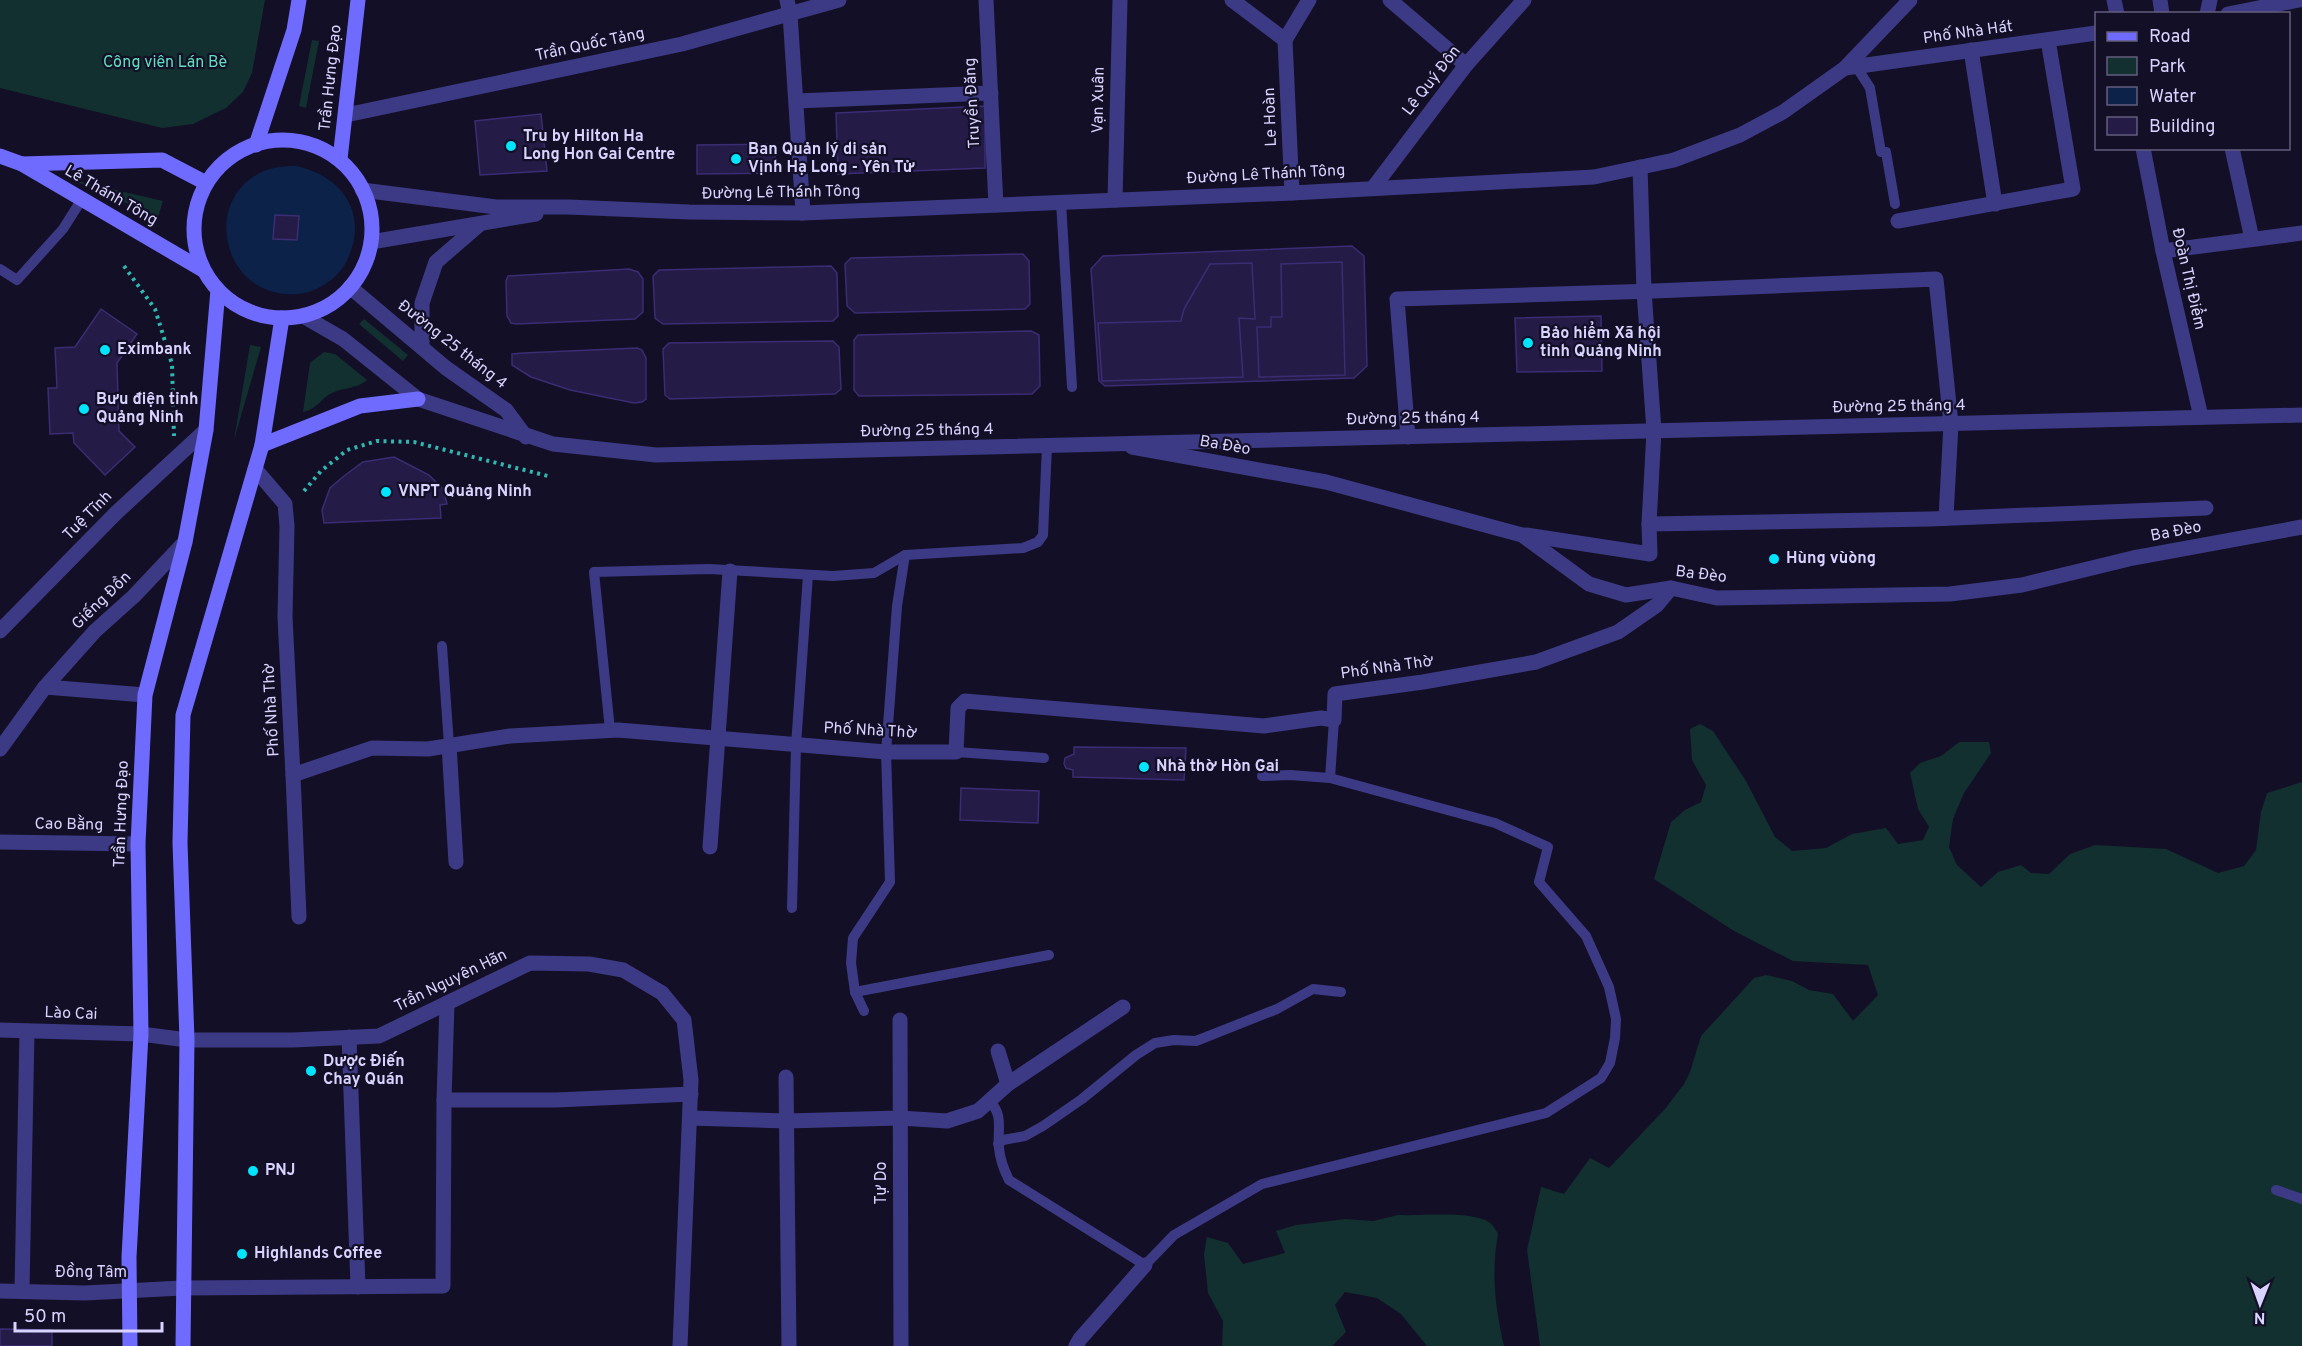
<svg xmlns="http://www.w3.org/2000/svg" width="2302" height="1346" viewBox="0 0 2302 1346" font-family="Overpass,sans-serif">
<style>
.green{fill:#12302f}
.water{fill:#0c2248;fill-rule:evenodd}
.building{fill:#241b47;stroke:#3b2d73;stroke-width:1.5}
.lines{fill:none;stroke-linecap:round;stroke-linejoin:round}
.path{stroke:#2fb8b0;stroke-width:4;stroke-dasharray:3 4.5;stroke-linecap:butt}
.service{stroke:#3d3a85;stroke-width:10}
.minor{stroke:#3d3a85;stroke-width:15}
.tertiary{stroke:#3d3a85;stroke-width:15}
.secondary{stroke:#6f6bff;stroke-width:15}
.poi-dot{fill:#00e5ff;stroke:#130f26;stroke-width:2}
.labels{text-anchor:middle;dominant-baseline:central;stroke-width:4.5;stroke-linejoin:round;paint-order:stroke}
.street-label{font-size:16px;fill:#d9d4ff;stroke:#130f26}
.park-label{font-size:16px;fill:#5fe0c0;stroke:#130f26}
.poi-label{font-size:16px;font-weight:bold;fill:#d9d4ff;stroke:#130f26;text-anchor:start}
</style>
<rect width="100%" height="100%" fill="#130f26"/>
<!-- green -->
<g class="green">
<polygon points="0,0 265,0 252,73 243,92 226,108 193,124 162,128 0,88"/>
<polygon points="312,40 319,41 306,108 299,106"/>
<polygon points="73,180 163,201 158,217"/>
<polygon points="364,319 408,355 403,361 359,324"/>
<polygon points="250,345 261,347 234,440"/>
<path d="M324 352 335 354 367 380C356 390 339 387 327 396 319 402 314 410 303 412L310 363Z"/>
<polygon points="1700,724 1713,731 1746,781 1775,837 1792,851 1826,848 1852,834 1886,828 1898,844 1923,840 1929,827 1918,809 1910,773 1920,763 1941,756 1959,742 1989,742 1991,753 1964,793 1953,819 1949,847 1957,865 1981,887 1998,872 2021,865 2031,873 2049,874 2070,854 2095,845 2166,849 2218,873 2244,866 2256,850 2261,812 2267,793 2302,782 2302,1346 1540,1346 1527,1250 1541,1187 1564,1194 1590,1158 1609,1168 1665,1109 1684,1084 1690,1072 1701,1036 1754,978 1766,975 1792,981 1809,990 1833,994 1853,1021 1878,995 1868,965 1793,961 1734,931 1654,879 1671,822 1685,810 1701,802 1706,785 1692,760 1690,729"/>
<path d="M1398 1215C1423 1216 1462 1211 1485 1220 1492 1223 1495 1228 1498 1234 1491 1273 1495 1307 1504 1346H1427L1401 1314 1377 1298 1345 1292 1335 1305 1346 1332 1332 1346H1222L1223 1321 1208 1293 1204 1254 1207 1237 1228 1243 1243 1264 1285 1253 1276 1231 1296 1225 1346 1219 1373 1221Z"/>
</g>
<!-- water -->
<path class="water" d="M296 166C340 175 368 211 349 256 343 272 330 283 314 290 300 296 284 295 270 291 216 273 210 193 264 171 274 167 285 166 296 166ZM275 215 298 216 297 240 273 239Z"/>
<!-- building -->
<g class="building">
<polygon points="985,106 985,168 838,174 836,113"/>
<polygon points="541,114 547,171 480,175 475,121"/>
<polygon points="775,144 775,173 697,174 697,145"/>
<polygon points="275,215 299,216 297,240 273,239"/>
<polygon points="1352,246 1364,256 1367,366 1354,378 1105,386 1099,381 1091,269 1103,256"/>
<polygon points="1023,254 1029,261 1030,304 1025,309 855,313 847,306 845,264 851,258"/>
<polygon points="1342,262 1345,375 1259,377 1257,327 1271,327 1271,317 1282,317 1281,264"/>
<polygon points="1252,263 1255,319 1239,318 1243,377 1102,381 1098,323 1181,321 1184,309 1210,264"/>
<polygon points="831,266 837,273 838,316 833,321 663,324 655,318 653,276 659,270"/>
<polygon points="629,269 638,272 643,279 643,312 635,319 516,324 511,323 507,316 506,281 508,276"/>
<polygon points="101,309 137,334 117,363 119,431 135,447 105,475 74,443 73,433 50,434 48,388 57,388 55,348 75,347"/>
<polygon points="1601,316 1602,371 1517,372 1515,318"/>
<polygon points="1031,331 1039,335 1040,386 1032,394 859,396 854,390 854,340 858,335"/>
<polygon points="833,341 839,347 841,389 835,394 670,399 665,395 663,349 669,343"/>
<polygon points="637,348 642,350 646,358 646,399 642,402 634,403 570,390 531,377 512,365 512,354 523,353"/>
<polygon points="394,457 429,475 443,489 447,504 440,505 441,518 324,523 322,510 330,488 344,476 363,462"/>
<polygon points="1074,747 1186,748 1184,780 1073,777 1073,770 1066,768 1064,764 1065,758 1074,754"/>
<polygon points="961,788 1039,791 1038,823 960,820"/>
<polygon points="0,1329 52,1330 52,1346 0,1346"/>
</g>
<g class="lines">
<!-- path -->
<g class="path">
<polyline points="124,266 155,309 172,364 174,436"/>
<polyline points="304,491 321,471 347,450 377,441 414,442 548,476"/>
</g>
<!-- service -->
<g class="service">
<polyline points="1856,66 1870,88 1881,152 1886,152 1895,204"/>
<polyline points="1061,202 1072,387"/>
<polyline points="0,269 17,280 63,229 82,199"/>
<polyline points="442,646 449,745"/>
<polyline points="610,730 594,572 709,569 833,576 874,573 905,555 1023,548 1038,542 1043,535 1047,446"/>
<polyline points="956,752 1044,758"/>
<polyline points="1330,778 1334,720"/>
<polyline points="792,908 796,745 808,575"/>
<polyline points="855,992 1049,955"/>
<polyline points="864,1011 855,992 851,963 853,938 890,882 886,752 897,606 905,555"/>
<path d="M990 1102C1004 1115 997 1131 999 1148 1000 1160 1004 1170 1009 1180L1145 1265 1174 1235 1262 1184 1546 1113 1601 1078 1610 1063 1615 1038 1616 1019 1609 987 1586 936 1539 882 1548 847 1495 823 1330 778 1290 775 1262 776"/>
<polyline points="998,1144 1003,1140 1025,1136 1043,1126 1082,1099 1136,1055 1155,1043 1174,1040 1196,1041 1277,1009 1313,989 1341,992"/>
<polyline points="2276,1190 2302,1199"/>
</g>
<!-- minor -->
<g class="minor">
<polyline points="787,0 790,14 803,213"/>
<polyline points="1232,0 1285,40"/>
<polyline points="1390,0 1466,65"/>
<polyline points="2114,0 2117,14"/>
<polyline points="2160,0 2162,14"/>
<polyline points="2207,14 2210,0"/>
<polyline points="2228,14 2299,0"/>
<polyline points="1285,40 1292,193"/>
<polyline points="1285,40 1309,0"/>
<polyline points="1971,50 1995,204"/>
<polyline points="1845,68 2096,33"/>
<polyline points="796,101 991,93"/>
<polyline points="346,115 682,44 839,0"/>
<polyline points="2143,148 2163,251 2201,417"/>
<polyline points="2232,148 2252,239"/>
<polyline points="1373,188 1466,65 1524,0"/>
<polyline points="1115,200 1120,0"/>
<polyline points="1898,221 2073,189 2048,40"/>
<polyline points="2163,251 2302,233"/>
<polyline points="1408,437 1397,299 1654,291 1936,279 1951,424 1946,518"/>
<polyline points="1132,447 1326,482 1522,535 1589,584 1626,595 1671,588 1717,598 1950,594 2022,585 2133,558 2302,527"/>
<polyline points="255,469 285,504 287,526 285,617 293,775 372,748 428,749 510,736 618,730 886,752 956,752 958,708 965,701 1264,726 1321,718 1334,720 1335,694 1423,682 1536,662 1618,632 1657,605 1671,588"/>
<polyline points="1649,524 1930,519 2206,508"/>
<polyline points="1526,535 1650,554 1649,524 1654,431 1644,291 1640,167"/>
<polyline points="0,631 116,513 206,430"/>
<polyline points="449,745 456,862"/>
<polyline points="0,749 45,687 95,631 134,596 185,542"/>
<polyline points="293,775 299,917"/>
<polyline points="0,842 138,844"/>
<polyline points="710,847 730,571"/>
<polyline points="900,1020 901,1346"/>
<polyline points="0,1030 141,1034 187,1040 293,1040 379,1036 530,963 589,964 623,970 662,993 684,1020 691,1080 680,1346"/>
<polyline points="349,1037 358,1287"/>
<polyline points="998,1051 1008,1084"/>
<polyline points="786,1077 789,1346"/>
<polyline points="444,1100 556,1100 691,1094"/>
<polyline points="690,1118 786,1121 900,1118 947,1121 978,1111 1008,1084 1123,1007"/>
<polyline points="22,1290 27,1031"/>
<polyline points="0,1291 85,1293 182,1288 443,1286 444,1100 447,1003"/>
<polyline points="1076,1346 1080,1339 1145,1265"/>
</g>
<!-- tertiary -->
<g class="tertiary">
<polyline points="986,0 996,205"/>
<polyline points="362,190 496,207 568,207 689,212 803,213 1292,193 1594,177 1674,160 1740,135 1783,112 1845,68 1910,0"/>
<polyline points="371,242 536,214"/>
<polyline points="350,287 446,368 506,410 526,437"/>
<polyline points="303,316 343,339 418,399 553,444 656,455 2302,415"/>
<polyline points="422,347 422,303 436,262 480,224"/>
<polyline points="45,687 145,695"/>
</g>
<!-- secondary -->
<g class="secondary">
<circle cx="283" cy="229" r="89"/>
<polyline points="256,145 294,30 299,0"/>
<polyline points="0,156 22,164 203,270"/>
<polyline points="340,159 358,0"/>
<polyline points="22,164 162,160 206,183"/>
<polyline points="262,445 360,406 418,399"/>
<polyline points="130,1346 129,1257 141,1034 138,844 145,695 185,542 206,430 218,290"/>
<polyline points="183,1346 187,1040 180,843 183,715 262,445 282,318"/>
</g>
</g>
<!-- markers -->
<g class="poi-dot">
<circle cx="511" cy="146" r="6"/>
<circle cx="736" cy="159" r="6"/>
<circle cx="1528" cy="343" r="6"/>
<circle cx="105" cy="350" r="6"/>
<circle cx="84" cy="409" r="6"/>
<circle cx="386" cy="492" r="6"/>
<circle cx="1774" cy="559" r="6"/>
<circle cx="1144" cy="767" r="6"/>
<circle cx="311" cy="1071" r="6"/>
<circle cx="253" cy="1171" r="6"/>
<circle cx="242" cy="1254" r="6"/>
</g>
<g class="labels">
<!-- street labels -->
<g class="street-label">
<text transform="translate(1968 33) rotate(-8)">Phố Nhà Hát</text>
<text transform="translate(590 45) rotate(-12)">Trần Quốc Tảng</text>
<text transform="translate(331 78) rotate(-84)">Trần Hưng Đạo</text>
<text transform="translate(1432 81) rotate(-52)">Lê Quý Đôn</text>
<text transform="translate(1099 100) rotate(-89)">Vạn Xuân</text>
<text transform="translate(973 103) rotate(-93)">Truyền Đăng</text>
<text transform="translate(1271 117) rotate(-92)">Le Hoàn</text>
<text transform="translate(1266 175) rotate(-3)">Đường Lê Thánh Tông</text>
<text transform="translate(781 193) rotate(-1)">Đường Lê Thánh Tông</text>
<text transform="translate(111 196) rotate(30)">Lê Thánh Tông</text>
<text transform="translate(2188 279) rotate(77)">Đoàn Thị Điểm</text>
<text transform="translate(452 345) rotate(38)">Đường 25 tháng 4</text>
<text transform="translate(1899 407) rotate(-1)">Đường 25 tháng 4</text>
<text transform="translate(1413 419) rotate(-1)">Đường 25 tháng 4</text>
<text transform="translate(927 431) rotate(-1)">Đường 25 tháng 4</text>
<text transform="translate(1225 446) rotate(10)">Ba Đèo</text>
<text transform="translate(88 516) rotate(-45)">Tuệ Tĩnh</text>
<text transform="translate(2176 532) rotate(-11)">Ba Đèo</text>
<text transform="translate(1701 575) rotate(7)">Ba Đèo</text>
<text transform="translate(102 601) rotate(-44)">Giếng Đồn</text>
<text transform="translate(1387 668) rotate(-8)">Phố Nhà Thờ</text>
<text transform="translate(272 710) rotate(-93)">Phố Nhà Thờ</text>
<text transform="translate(870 731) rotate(3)">Phố Nhà Thờ</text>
<text transform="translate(122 814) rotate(-88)">Trần Hưng Đạo</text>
<text transform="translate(69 825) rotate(1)">Cao Bằng</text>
<text transform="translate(451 981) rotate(-26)">Trần Nguyên Hãn</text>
<text transform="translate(71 1014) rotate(2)">Lào Cai</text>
<text transform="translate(882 1183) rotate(-90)">Tự Do</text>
<text x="91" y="1273">Đồng Tâm</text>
</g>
<!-- park labels -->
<g class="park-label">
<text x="165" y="63">Công viên Lán Bè</text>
</g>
<!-- poi labels -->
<g class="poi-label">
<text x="523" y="137">Tru by Hilton Ha<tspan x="523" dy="18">Long Hon Gai Centre</tspan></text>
<text x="748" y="150">Ban Quản lý di sản<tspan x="748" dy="18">Vịnh Hạ Long - Yên Tử</tspan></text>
<text x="1540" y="334">Bảo hiểm Xã hội<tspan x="1540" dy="18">tỉnh Quảng Ninh</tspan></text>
<text x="117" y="350">Eximbank</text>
<text x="96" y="400">Bưu điện tỉnh<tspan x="96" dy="18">Quảng Ninh</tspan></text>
<text x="398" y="492">VNPT Quảng Ninh</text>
<text x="1786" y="559">Hùng vùòng</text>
<text x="1156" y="767">Nhà thờ Hòn Gai</text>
<text x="323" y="1062">Dược Điến<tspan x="323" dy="18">Chay Quán</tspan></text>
<text x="265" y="1171">PNJ</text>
<text x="254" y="1254">Highlands Coffee</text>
</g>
</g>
<!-- legend -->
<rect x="2095" y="12" width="195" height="138" fill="#130f26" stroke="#625e7d" stroke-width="1.5"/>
<rect x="2107" y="32" width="30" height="9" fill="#6f6bff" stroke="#625e7d" stroke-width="1.5"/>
<text x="2149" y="42" font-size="18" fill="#d9d4ff">Road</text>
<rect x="2107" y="57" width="30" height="18" fill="#12302f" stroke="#625e7d" stroke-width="1.5"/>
<text x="2149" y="72" font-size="18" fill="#d9d4ff">Park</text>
<rect x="2107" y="87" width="30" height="18" fill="#0c2248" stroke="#625e7d" stroke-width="1.5"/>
<text x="2149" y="102" font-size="18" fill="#d9d4ff">Water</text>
<rect x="2107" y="117" width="30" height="18" fill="#241b47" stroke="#625e7d" stroke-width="1.5"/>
<text x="2149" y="132" font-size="18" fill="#d9d4ff">Building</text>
<!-- north arrow -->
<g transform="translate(2260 1304) rotate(181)" stroke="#130f26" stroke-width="4.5" paint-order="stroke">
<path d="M0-4.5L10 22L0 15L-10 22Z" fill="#d9d4ff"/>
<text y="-9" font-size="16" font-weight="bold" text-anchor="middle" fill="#d9d4ff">N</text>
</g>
<!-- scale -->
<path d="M15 1322v9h147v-9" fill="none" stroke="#d9d4ff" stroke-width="3"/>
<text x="24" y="1322" font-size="18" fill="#d9d4ff" stroke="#130f26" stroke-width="4.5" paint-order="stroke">50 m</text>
</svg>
